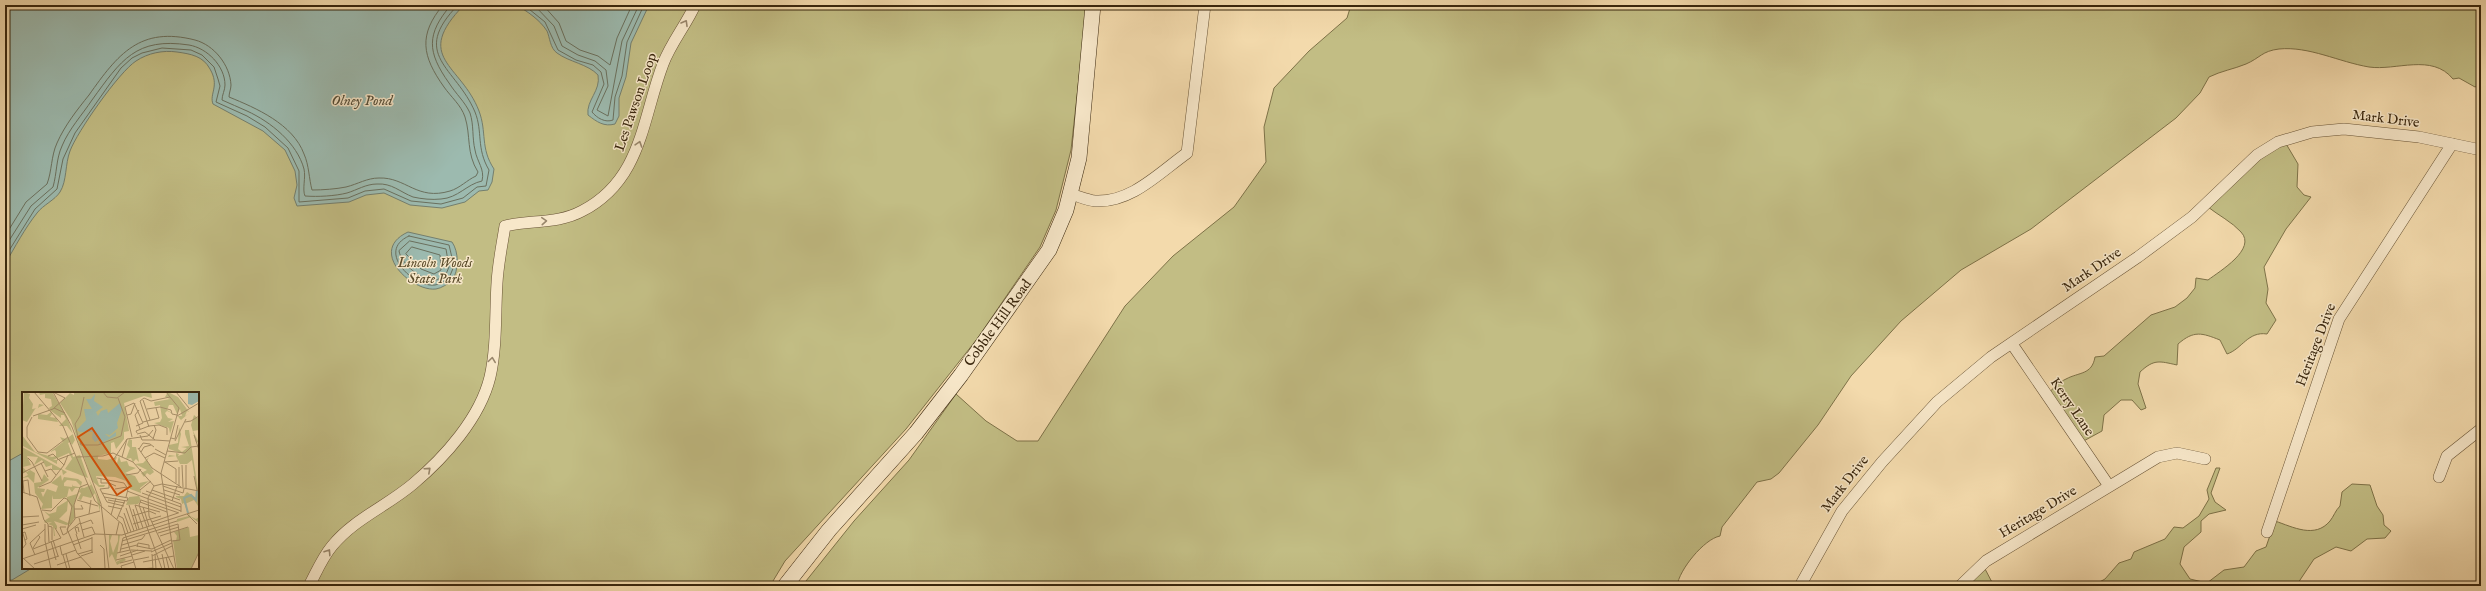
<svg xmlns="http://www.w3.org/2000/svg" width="2486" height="591" viewBox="0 0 2486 591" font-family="'IM FELL English',serif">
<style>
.green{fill:#c2bd84;stroke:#7e7248;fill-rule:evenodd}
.water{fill:#9cbaaf;stroke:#747f6e}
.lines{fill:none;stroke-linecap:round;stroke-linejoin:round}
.shore{stroke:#6a705e;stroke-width:1}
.street-casing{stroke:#685335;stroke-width:12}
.secondary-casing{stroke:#39260d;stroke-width:16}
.street{stroke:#f7e7c9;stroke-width:11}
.secondary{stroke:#f7e7c9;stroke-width:15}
.oneway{stroke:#98866b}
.labels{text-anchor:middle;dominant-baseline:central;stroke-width:3;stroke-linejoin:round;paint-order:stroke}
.street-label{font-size:14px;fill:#39260d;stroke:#f7e7c9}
.park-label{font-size:14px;font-style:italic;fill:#5b4c2b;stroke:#f7e7c9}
.water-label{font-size:15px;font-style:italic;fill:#524b36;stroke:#f7e7c9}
.inset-river{fill:none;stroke:#9cbaaf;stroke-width:2}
.inset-road{fill:none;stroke:#a9926c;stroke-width:1}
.view{fill:#d6540c;fill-opacity:0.15;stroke:#d6540c;stroke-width:2}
.inset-edge{fill:none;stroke:#39260d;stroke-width:2}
</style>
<rect width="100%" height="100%" fill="#f3daac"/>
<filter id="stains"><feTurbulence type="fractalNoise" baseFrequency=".005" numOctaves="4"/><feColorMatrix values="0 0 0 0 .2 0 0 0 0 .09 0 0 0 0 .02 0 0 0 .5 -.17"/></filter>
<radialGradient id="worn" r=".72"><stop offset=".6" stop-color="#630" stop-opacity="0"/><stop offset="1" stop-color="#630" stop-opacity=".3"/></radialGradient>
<!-- green -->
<g class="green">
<path d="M5 5H1087L1071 150 1056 210 1040 247 977 339 906 429 785 561 770 586H5ZM23 393H198V568H23Z"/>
<path d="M1351 5H2481V84L2475 87 2459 78 2453 79C2432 53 2396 71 2369 67 2339 62 2309 46 2279 49 2262 51 2260 58 2246 64 2234 69 2221 71 2209 77L2200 93 2176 118 2031 229 1961 270 1901 321 1851 376 1818 425 1779 473 1771 479 1757 482 1722 527 1720 536C1704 539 1679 570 1677 586H802L854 521 909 460 956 394 986 421 1017 441H1038L1125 306 1173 256 1234 207 1266 162 1264 127 1274 88 1309 51 1347 18Z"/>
<path d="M2285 142 2298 164 2297 187 2304 195 2311 197 2286 229 2264 267 2268 289 2266 303 2276 320 2267 334C2248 331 2242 349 2227 354L2220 340C2202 333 2194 330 2178 344L2177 365C2159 361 2154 359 2140 372L2138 384 2146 408 2141 410 2132 400H2121L2104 415 2102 431 2080 443 2046 395C2052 390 2059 382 2066 379 2079 372 2092 375 2095 357L2104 356 2151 315 2175 307 2187 298 2195 288 2196 278 2208 280C2220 271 2257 249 2241 232 2232 222 2218 215 2208 207L2239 174Z"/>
<path d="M2216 468H2220L2211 493 2215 502 2226 510 2209 514 2201 521V532L2184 547 2180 564 2190 579 2207 583 2224 570 2244 567 2256 551 2266 547 2275 521C2293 527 2315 539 2330 521 2334 516 2335 511 2340 506L2342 492 2352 484 2370 485 2377 506 2383 515 2384 525 2391 531 2385 538 2367 539 2351 551 2336 547 2314 559 2296 586H2092L2105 579 2119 563 2131 559 2134 552 2165 539 2174 527 2183 528 2199 516 2209 499 2207 490Z"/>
<polygon points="1984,567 1994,586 1966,586"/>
</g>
<!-- water -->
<g class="water">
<path d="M5 5H464C412 58 461 64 479 111 487 132 480 148 494 169L492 182 488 190 479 191 465 202 442 208 410 205 384 193 366 195 349 202 297 206 294 198 297 185 295 171 285 150 263 131 213 104C209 94 220 86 210 69 203 56 191 54 177 52 163 50 148 53 136 61 119 72 77 132 70 151 65 164 67 181 60 192 55 200 43 205 37 213 25 228 15 247 5 264Z"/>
<path d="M516 5H649L631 43 626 77 619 98V116L615 124C604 127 597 122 588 115 586 100 601 91 598 75 588 64 569 62 557 53 550 48 550 38 547 31 540 20 527 11 516 5Z"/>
<path d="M408 232 452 242C459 252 459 270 452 281 447 284 442 288 436 289 412 292 367 251 408 232Z"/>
<polygon points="23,453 23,568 32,568 12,580 5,580 5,463"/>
</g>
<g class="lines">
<!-- shore -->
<g class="shore">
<path d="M524 5 545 22 558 50 576 60 593 65 601 72 604 84 592 112C597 118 605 123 613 120L615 97 622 76 627 42 644 5"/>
<polyline points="534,5 554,26 562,46 578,55 595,61 606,70 608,86 597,110 608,116 622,41 639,5"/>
<polyline points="543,5 559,23 566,41 580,50 598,56 610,65 617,38 632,5"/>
<path d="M5 236 26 202 47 184C52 171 51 156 57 143 65 125 77 110 89 95 118 54 140 26 195 40 214 45 230 65 231 85 231 89 229 93 229 97 256 108 293 124 304 154 309 165 309 179 312 190 323 190 336 189 346 187 358 184 367 178 379 178 406 177 417 201 450 191 460 188 467 180 476 176L478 172C466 153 471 136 465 117 461 105 451 97 444 87 422 56 418 35 443 5"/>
<path d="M409 236 449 245 454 266 449 278C445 281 441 284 435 285 414 288 375 251 409 236Z"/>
<path d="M410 241 446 249 449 267 446 274C442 277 439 280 434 280 422 281 401 264 399 251Z"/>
<path d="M5 247 31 206 53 187C57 173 56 159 62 146 69 129 82 115 92 100 121 60 136 37 189 45 207 48 225 66 225 85 225 90 222 95 222 100 230 104 239 107 247 111 271 122 297 143 304 169 306 178 302 189 305 196 318 197 335 196 347 193 357 190 366 184 377 184 392 183 400 192 413 197 422 199 432 200 441 199 458 198 467 184 482 181 485 169 477 162 475 150 472 138 474 125 470 113 465 102 456 94 449 83 427 52 426 34 451 5"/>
<polygon points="412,247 440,255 441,270 434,274 421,269 406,254"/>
<path d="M5 257 35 209 57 189 63 159 75 133 121 68 132 58 142 53 162 48 191 50 202 55 214 67 218 79 220 86 216 102 247 116 265 127 288 148 299 171V202L348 198 365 191 384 189 411 201 441 204 463 198 477 187 486 186 489 170C476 148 483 132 475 112 456 67 409 55 458 5"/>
</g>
<!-- street casing -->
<g class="street-casing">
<g id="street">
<path d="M1070 194C1078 196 1087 200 1095 201 1131 203 1159 173 1187 153L1205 5"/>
<polyline points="2012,344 2109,486"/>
<polyline points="2439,477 2447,456 2481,429"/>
<polyline points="2267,532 2339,319 2452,144"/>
<path d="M309 586C316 573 322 558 332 546 354 519 387 506 413 484 445 457 480 418 490 377 497 346 495 314 497 283 498 264 502 245 505 226 531 220 558 224 582 211 642 180 642 119 663 64 671 43 686 25 695 5"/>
<polyline points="1800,586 1842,511 1882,462 1937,402 1991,357 2138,257 2192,217 2257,155 2278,142 2312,132 2344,129 2419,137 2481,150"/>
<polyline points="1960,586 1986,561 2158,457 2177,453 2205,459"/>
</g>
</g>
<!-- secondary casing -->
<g class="secondary-casing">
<polyline id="secondary" points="785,586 829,530 916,433 961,375 1049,250 1066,210 1079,158 1093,5"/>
</g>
<!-- street -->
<use href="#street" class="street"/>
<!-- secondary -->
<use href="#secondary" class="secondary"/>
</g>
<!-- one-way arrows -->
<defs><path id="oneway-chevron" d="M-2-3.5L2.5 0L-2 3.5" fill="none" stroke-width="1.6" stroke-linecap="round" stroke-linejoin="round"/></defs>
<g class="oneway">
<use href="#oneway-chevron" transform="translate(685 23) rotate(-60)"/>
<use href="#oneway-chevron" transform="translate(639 144) rotate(-72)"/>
<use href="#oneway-chevron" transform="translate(544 221) rotate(-4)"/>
<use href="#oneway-chevron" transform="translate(492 360) rotate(-82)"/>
<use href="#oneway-chevron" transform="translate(428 470) rotate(-42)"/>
<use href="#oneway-chevron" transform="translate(328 552) rotate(-57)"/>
</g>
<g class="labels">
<!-- street labels -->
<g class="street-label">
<text transform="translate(636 102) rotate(-71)">Les Pawson Loop</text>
<text transform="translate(2386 119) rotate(7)">Mark Drive</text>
<text transform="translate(2092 270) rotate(-34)">Mark Drive</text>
<text transform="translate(998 323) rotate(-54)">Cobble Hill Road</text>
<text transform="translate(2316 345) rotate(-69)">Heritage Drive</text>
<text transform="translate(2072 407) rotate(56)">Kerry Lane</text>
<text transform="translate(1845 484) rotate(-52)">Mark Drive</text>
<text transform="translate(2038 512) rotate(-31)">Heritage Drive</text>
</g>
<!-- park labels -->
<g class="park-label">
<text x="435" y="263">Lincoln Woods<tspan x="435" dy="16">State Park</tspan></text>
</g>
<!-- water labels -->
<g class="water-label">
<text x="362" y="100">Olney Pond</text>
</g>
</g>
<!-- overview -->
<g transform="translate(22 392)">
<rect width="177" height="177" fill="#f3daac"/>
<path d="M2 0 8 2 7 6 11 12 10 17 16 16 17 12 22 13 13 17 5 30 0 28ZM17 0H30L45 25 66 86 43 77 50 67 47 61 31 68H35V72L1 54 0 43 13 60 30 65 34 64V60L33 58 28 60 41 50 38 45 44 47 51 42 45 34H37L44 27 42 23H39V26L29 19 27 16 30 14 29 7 23 6V2L18 3ZM53 48 58 63 51 65 46 51 48 50 50 53ZM52 0H129L130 6 122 4 102 11 107 39 102 40V47L94 57 92 50 89 51V61L76 64V67L85 68 95 65 93 70 95 71 97 64 99 70 105 69 107 74 114 76 103 81 113 84 117 91 127 89 118 96 119 101 108 97 104 89 93 85 74 84 77 93H83L82 95H77L70 89 62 65 74 64H61L49 28 38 11 48 1 52 3ZM146 0 156 5 167 20 165 19 163 24 166 22 159 28 162 31 157 26 156 24H160L158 17 155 22 151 13H147L145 18 150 21 145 19 143 21 146 26 151 27 146 30 152 29 148 42 147 36 132 31 138 30 140 26 138 13 133 14 132 10 148 7 143 5ZM29 20 30 22 28 25 34 26 36 30 16 27V22L25 23ZM172 23 177 27V38L171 39 177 51 174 50 169 33ZM157 35 159 42 156 57 160 60 165 56 159 55 167 54 163 42V38H167L177 104 176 114 172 108 163 112 168 124 174 127 177 125V131L169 125 155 130V127L167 124 162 111 160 112 159 107 154 105V104H162L165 100 174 106 175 99 170 68 165 72H158L154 64 146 65 147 63 154 64V61L157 62 156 64 162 62 147 57V53L156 51ZM107 47 110 48V55H114L117 70 114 67 111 70 109 66 104 67 108 56 105 53ZM0 55 45 80 41 83 40 78H30V73L24 75 20 68 12 73 16 65 5 64 9 73 1 75 5 80 8 78 13 81 12 91 19 90 22 82 27 88 15 96 23 97 22 100H19L21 105 25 97 34 100 36 94 29 91 39 83 40 89 42 85 56 87 60 90 59 94 54 89 45 88 42 91V94L50 95 51 92V94L62 96 69 93 67 87 78 110V119L73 101 69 106 61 104 59 108 56 107 59 101 57 100 52 112 53 125 49 132 44 133 32 129 35 134V137L32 136 33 144H32L31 134 26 132 30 130 23 131 22 129 28 125 22 119 27 122 34 120 35 115 45 109V105L55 102 59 96H53L50 100 47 96 45 105 38 107H31L30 103V116L19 117 21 112 13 101 12 91 6 85 0 86 6 83 4 80 0 82ZM46 109 50 117 46 131 37 127 45 119ZM127 65 125 69 132 80 128 83 125 81 122 85 119 81 125 78 113 72 121 71ZM117 104 119 108 116 112 104 113 107 105ZM167 135 168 145 177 143V160L169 177H155L151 148 154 149 155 144 152 140ZM87 143H90L88 149 91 161 96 149V143H98L94 170 102 166 104 168 95 173 90 162 87 166Z" fill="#c2bd84" fill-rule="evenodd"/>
<path d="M166 0H177V9L170 13 166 12ZM73 2 72 9 81 15 74 20 76 24 79 19 85 17 86 21 98 11 100 17 95 31 96 36 88 43 83 42 87 45 94 40V44L77 52 78 47 73 50 70 46 71 40H58L55 38 64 28 62 17H70L64 7H69Z" fill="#9cbaaf"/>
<path class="inset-river" d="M166 121 162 106 169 103 174 108 175 98"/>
<path class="inset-road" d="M12 0 41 34 73 109 100 132 114 177M31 0 50 35 79 112 87 177M31 0 43 6M81 0 85 5 95 6 103 0M144 0 157 16 139 81 154 177M154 0 167 16M121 8 128 28M32 16 43 21M125 17 138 15 149 18 150 22 155 23M117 18 113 23 118 37M105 23 109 22 113 11M11 24 31 17 43 6M155 24 177 11M10 25 5 35V45L16 60 25 61 46 45M121 30 137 26 134 16M163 30 169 29 177 24M127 34 137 33 145 36V43M127 35 118 9 122 6 129 9 148 5M115 41 114 39 127 34M115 42 123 40 133 48 148 49M118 43 120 48H133M172 43 177 58M56 45 53 32 58 24 62 5M110 45 103 15 112 11 121 31 114 34M149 46 153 47 156 33M131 47 134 38 132 33M153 49 164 27M58 50 59 53H76L99 44 103 25 96 6M116 56 130 76 159 95M117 57 121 51 128 52 132 55M133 57 144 63M145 59 163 61 169 55 177 54M119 60 122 55 129 53M26 64 31 62 42 73 46 63M55 65 81 64 91 61 111 70 132 94M100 65 105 47M6 66 10 70 20 89M123 66 132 61 143 66M92 67 105 47 126 44 131 38M35 68 53 61M142 70 156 69M143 70 154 77V91M19 71 26 85M160 73 161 95M157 75V94M23 79 29 77 34 83M0 81 22 70M104 83 116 81 119 77M172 84 175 98M75 86 102 91 106 97 104 105M79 87V91H87L94 94M87 91V96L78 97 85 110 102 114M66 92 58 95 52 113 53 127 45 137 55 161 70 177M141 94 161 101 162 97M17 95 29 90 42 73M164 96V73M93 97 105 95M118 98 129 89M130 98 158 108M142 98 158 103M105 99 159 119M124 99 159 112V120M0 100 15 105 22 128 26 132 27 150M2 101 1 89 6 88 8 104M80 101 106 106 105 109 82 105M120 101 159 115M55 108 76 114M86 108 103 111M150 109 155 94M118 110 145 120M107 113 115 138M113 113 138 120M113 113 121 136M86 114 100 117M121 115 127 134M104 116 112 139M52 117H61L59 113M111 117 117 137M20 118 29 119 42 106 45 107 50 114 45 141 41 143 38 135H44M102 121 109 140M67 122 69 108M165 122 175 132M89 123 94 106M97 124 101 126 106 141M110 124 127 119 134 122M0 125 17 124M53 126 78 119M57 126 62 145M95 127 103 108M130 130 156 121M23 132V149L29 177M58 132 69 128 71 132M111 132 139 124M0 133 17 130M26 134 30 135V148M0 137 14 133M0 138 4 152 0 157M60 138 70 135 73 142M46 140 58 131M0 141 3 140 5 147 3 148M136 141 157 135M54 142 59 157M55 142 53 136 56 135 57 140M94 143 97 130M138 144 166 135M70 145V161M31 148 36 164M29 149 34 168M100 149 156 132M150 149 158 148 156 132M51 153 70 146M78 153 82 157 83 176M100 153 120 147 123 143M38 154 40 163 54 158M115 154 130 157 149 148M115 155 116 151 127 153V156M11 156 18 145 16 143M11 157 39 146 33 136M99 157 115 153M109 158 130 159M98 160 101 146 155 129M129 160 150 151M95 161 108 158M44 162 48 177M56 162 70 158M130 162 131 177M133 162 134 177M140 162 143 177M13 163 8 151 23 137M41 163 45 177M110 163 123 159M59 164 71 160M98 164 116 158M130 164 150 154M144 165 147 177M1 166 13 177M0 167 73 142 100 143 177 118M94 168 110 164M112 168 127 165M121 170 152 164M98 171 110 168M12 172 37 164M35 173 59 165M100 177 99 174 112 170M118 177 131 176M140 177 117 113 119 108 157 121M152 177 127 124 126 106 132 94 140 92 177 99M169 177 177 160"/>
<path class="view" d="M70 36 109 94 95 103 56 45Z"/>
<rect width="177" height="177" class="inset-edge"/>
</g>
<!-- margin -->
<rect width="2486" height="591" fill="none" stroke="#f3daac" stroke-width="20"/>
<rect x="6" y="6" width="2474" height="579" fill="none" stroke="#39260d" stroke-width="2"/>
<rect x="10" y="10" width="2466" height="571" fill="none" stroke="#39260d"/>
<rect width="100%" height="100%" filter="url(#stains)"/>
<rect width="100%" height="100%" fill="url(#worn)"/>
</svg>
